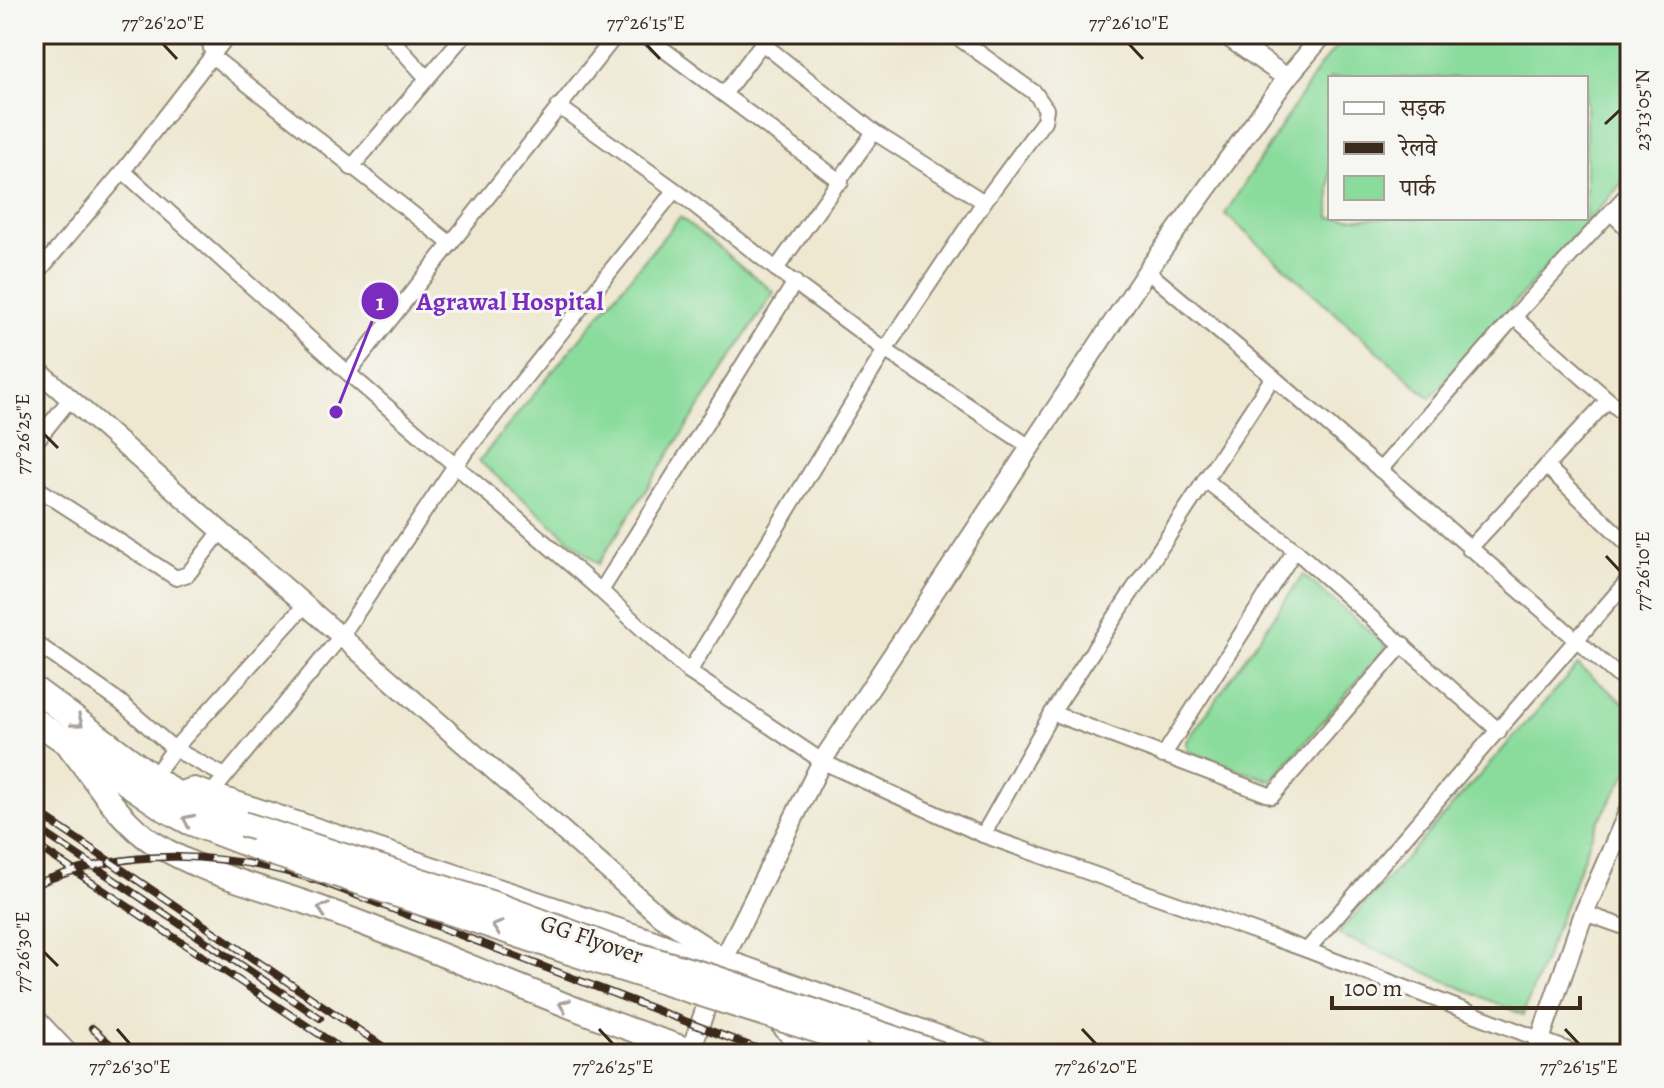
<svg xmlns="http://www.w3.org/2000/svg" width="1664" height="1088" viewBox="0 0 1664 1088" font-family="Alegreya,'Noto Serif Devanagari',serif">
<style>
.green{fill:#8adc9c;stroke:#62835d;stroke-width:2;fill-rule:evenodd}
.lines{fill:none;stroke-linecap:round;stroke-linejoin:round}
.minor-casing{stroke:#948978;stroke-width:18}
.tertiary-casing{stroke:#948978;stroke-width:22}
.secondary-casing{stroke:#948978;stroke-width:26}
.primary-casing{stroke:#948978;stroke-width:28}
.minor{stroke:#fff;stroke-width:14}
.tertiary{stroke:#fff;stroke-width:18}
.secondary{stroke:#fff;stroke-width:22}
.primary{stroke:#fff;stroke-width:24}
.rail-casing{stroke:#3b2a1e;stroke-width:8}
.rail{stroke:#f6f6f2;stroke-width:5;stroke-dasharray:15;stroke-linecap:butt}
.primary-bridge-casing{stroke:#948978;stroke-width:28;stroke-linecap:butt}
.primary-bridge{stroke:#fff;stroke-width:24}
.oneway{stroke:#a79f9a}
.ticks{fill:none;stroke:#3b2a1e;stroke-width:3}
.labels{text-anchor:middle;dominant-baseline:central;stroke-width:6;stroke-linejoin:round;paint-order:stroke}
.street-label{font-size:24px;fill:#3b2a1e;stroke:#f6f6f2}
.leader{fill:none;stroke:#7b2cbf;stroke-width:3}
.callout-dot{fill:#7b2cbf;stroke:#f6f6f2;stroke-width:3}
.mark-label{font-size:24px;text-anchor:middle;font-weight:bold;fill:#fff}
.callout-label{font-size:26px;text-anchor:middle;font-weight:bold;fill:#7b2cbf;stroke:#f6f6f2;stroke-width:6;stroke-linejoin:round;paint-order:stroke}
.neatline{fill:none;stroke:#3b2a1e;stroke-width:3}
.ticks-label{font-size:20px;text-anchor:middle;fill:#3b2a1e}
</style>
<rect width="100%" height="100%" fill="#f6f6f2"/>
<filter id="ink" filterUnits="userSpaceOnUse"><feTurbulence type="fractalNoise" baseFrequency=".0125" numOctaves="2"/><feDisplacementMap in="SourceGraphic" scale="16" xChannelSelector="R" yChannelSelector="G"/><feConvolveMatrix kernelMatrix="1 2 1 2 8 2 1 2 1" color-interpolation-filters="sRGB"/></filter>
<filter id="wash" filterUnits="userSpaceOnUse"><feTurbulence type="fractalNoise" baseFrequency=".006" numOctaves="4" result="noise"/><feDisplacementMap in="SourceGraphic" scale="32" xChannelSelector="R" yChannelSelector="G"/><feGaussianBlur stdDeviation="1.8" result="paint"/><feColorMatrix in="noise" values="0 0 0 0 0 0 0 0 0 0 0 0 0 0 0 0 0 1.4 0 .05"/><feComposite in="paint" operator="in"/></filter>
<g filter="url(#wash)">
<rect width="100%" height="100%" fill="#eee8d1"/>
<!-- green -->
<g class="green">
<path d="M1348 34H1630V174L1430 398 1225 214 1319 67ZM1330 78H1586V218H1330Z"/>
<polygon points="680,217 774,292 598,564 479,461"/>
<polygon points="1303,575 1387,646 1272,781 1187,751 1187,741"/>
<polygon points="1578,665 1630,708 1630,768 1595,827 1523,1015 1338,934"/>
</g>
</g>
<g filter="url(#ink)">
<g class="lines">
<!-- minor casing -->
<g class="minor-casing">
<g id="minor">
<polyline points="208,34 213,57 451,244"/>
<polyline points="387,34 427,78"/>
<polyline points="643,34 841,182"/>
<polyline points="762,43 874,132 984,202"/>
<polyline points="724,94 769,34"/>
<polyline points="558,106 675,190 776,269 885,350 1030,447"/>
<polyline points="351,168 465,34"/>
<polyline points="123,171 348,373 601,591 689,672 825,763 983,835 1307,950 1578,1054"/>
<polyline points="1611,213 1630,231"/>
<polyline points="776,269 874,132"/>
<polyline points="1147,271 1273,377 1630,686"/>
<polyline points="34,277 123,171 229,34"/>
<polyline points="1514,317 1630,419"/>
<polyline points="348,373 617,34"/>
<polyline points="34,444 70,399"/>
<polyline points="1546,466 1630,546"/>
<polyline points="1380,470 1514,317 1630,191"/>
<polyline points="1205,480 1295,550 1499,731"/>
<polyline points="34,486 176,578 188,574 222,530"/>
<polyline points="1469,549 1608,400"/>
<polyline points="601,591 795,282"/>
<polyline points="34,642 120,702 174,749 225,776"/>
<polyline points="689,672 885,350 984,202 1044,121 1046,109 1035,93 953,34"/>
<polyline points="1052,713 1272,796 1403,644"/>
<polyline points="1163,756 1295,550"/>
<polyline points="153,777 174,749 306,604"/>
<polyline points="210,795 342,635 456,464 675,190"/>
<polyline points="983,835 1052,713 1273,377"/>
<polyline points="1584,913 1630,929"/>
<polyline points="1307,950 1630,578"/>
</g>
</g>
<!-- tertiary casing -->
<g class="tertiary-casing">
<g id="tertiary">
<polyline points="1224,34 1287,78"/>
<polyline points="34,367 661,917 725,959 992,1054"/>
<polyline points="695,1054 691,1050 720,967 822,761 1147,271 1287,78 1324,34"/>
<polyline points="1535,1054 1584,913 1630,808"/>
</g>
</g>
<!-- secondary casing -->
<g class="secondary-casing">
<g id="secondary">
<path d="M70 748C95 779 120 822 154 843 206 876 267 888 324 909 451 955 574 1014 703 1054"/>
<polyline points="176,794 194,789 654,942 720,967 747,984"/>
<polyline points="772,1013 792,1035 823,1054"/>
</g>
</g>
<!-- primary casing -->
<g class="primary-casing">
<g id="primary">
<polyline points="34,689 176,794 243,824"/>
<polyline points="34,720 165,809 189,822 260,849"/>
<polyline points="34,1021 65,1054"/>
</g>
</g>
<!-- minor -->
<use href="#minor" class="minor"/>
<!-- tertiary -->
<use href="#tertiary" class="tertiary"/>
<!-- secondary -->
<use href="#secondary" class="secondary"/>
<!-- primary -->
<use href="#primary" class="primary"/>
<!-- rail casing -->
<g class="rail-casing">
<g id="rail">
<polyline points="34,810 394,1054"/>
<polyline points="34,826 320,1018"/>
<polyline points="34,844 349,1054"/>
<path d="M34 885C129 845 225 851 322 882L771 1054"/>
<polyline points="92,1028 121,1054"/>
</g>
</g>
<!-- rail -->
<use href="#rail" class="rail"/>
<!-- primary-bridge casing -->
<g class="primary-bridge-casing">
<g id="primary-bridge">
<polyline points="243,824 500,906 613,948 715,978 940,1054"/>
<polyline points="260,849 597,961 854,1042"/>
</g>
</g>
<!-- primary-bridge -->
<use href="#primary-bridge" class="primary-bridge"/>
</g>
<!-- one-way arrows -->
<defs><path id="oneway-chevron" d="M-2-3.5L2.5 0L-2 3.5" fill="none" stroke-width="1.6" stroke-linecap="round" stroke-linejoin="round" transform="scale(2)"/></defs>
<g class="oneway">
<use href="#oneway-chevron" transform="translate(78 722) rotate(37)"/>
<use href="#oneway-chevron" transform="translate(188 820) rotate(-155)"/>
<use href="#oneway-chevron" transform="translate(323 909) rotate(-160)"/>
<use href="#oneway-chevron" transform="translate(497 927) rotate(-162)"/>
<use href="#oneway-chevron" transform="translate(564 1005) rotate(-158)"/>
</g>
</g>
<!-- ticks -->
<path class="ticks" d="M163 44 177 59M646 44 660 59M1129 44 1143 59M1605 124 1620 110M44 434 58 448M1606 556 1620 571M44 952 58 966M117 1029 130 1044M599 1029 613 1044M1082 1029 1096 1044M1565 1029 1579 1044"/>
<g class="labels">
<!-- street labels -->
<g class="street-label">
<text transform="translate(592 939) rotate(19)">GG Flyover</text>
</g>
</g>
<!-- callouts -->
<path class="leader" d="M336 412L380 301"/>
<g class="callout-dot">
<circle cx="336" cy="412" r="8"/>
<circle cx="380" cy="301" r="20"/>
</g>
<g class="mark-label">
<text x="380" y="310">1</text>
</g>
<g class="callout-label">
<text x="510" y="310">Agrawal Hospital</text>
</g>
<!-- margin -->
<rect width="1664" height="1088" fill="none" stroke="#f6f6f2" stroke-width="88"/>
<!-- legend -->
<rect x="1328" y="76" width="260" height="144" fill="#f6f6f2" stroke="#aba49d" stroke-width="2"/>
<rect x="1344" y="102" width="40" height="12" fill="#ffffff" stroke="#aba49d" stroke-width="2"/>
<text x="1400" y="116" font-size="24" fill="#3b2a1e">सड़क</text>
<rect x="1344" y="142" width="40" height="12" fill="#3b2a1e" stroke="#aba49d" stroke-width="2"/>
<text x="1400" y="156" font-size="24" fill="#3b2a1e">रेलवे</text>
<rect x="1344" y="176" width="40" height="24" fill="#8adc9c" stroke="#aba49d" stroke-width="2"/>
<text x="1400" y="196" font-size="24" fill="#3b2a1e">पार्क</text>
<!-- scale -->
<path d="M1332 996v12h248v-12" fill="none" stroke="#3b2a1e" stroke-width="4"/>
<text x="1344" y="996" font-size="24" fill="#3b2a1e" stroke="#f6f6f2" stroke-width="6" paint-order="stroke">100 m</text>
<rect x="44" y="44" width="1576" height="1000" class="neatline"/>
<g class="ticks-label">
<text x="163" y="29">77°26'20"E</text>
<text x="646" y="29">77°26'15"E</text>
<text x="1129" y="29">77°26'10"E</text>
<text transform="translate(1642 110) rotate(-90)" y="7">23°13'05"N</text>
<text transform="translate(22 434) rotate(-90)" y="7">77°26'25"E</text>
<text transform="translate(1642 571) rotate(-90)" y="7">77°26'10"E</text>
<text transform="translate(22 952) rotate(-90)" y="7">77°26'30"E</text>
<text x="130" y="1073">77°26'30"E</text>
<text x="613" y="1073">77°26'25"E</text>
<text x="1096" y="1073">77°26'20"E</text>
<text x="1579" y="1073">77°26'15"E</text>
</g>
</svg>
